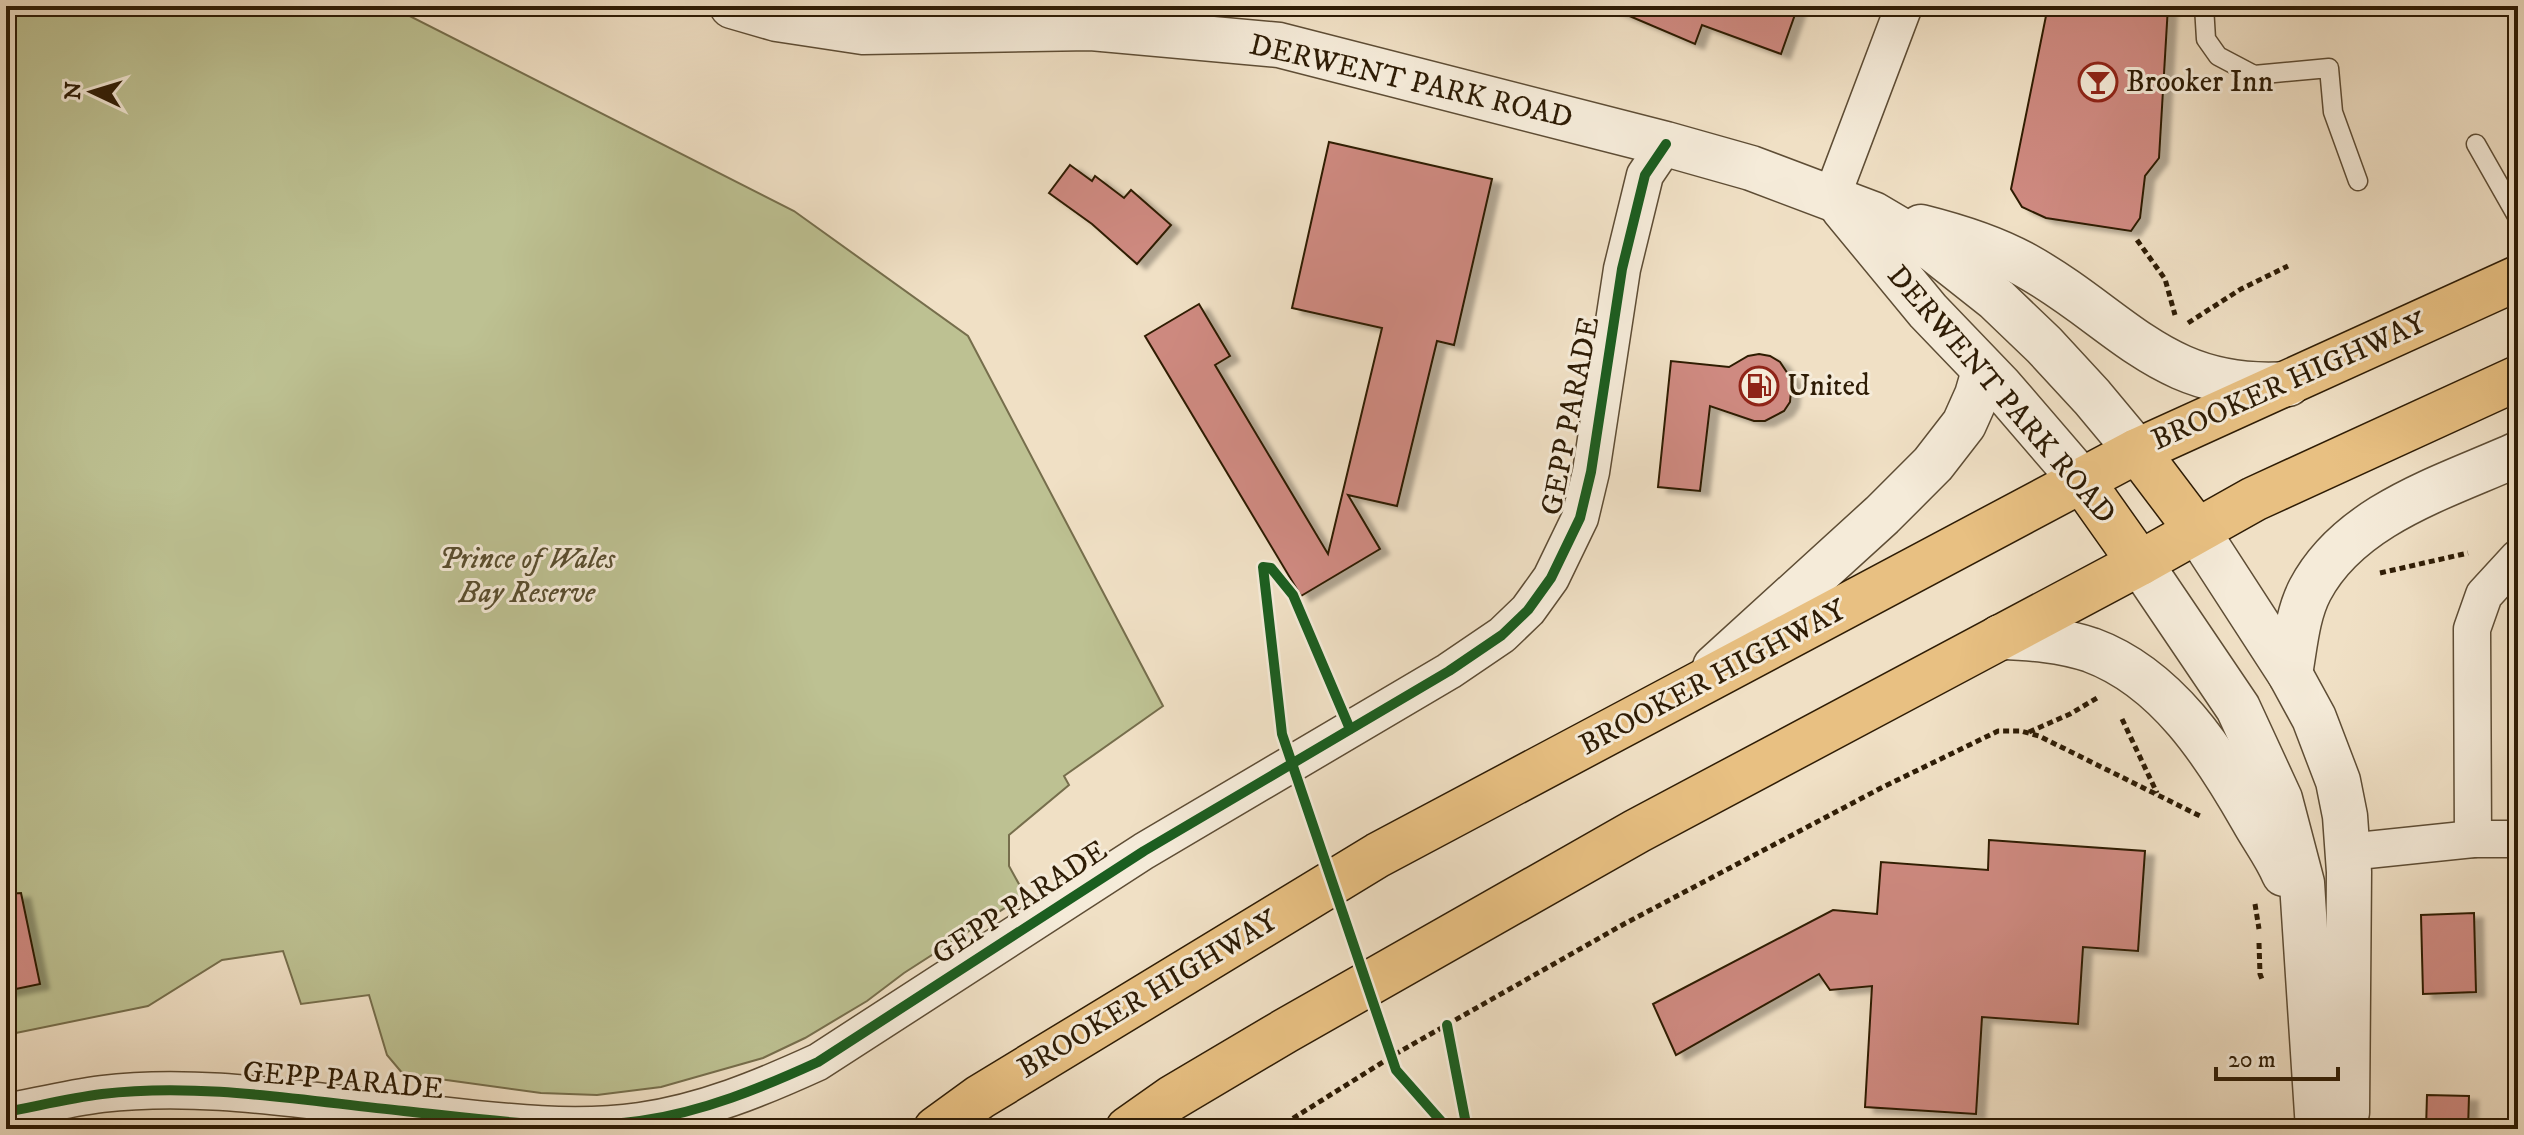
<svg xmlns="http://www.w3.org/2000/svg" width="2524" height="1135" viewBox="0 0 2524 1135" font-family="'IM FELL DW Pica',serif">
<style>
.green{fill:#bdc192;stroke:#766e4c;stroke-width:2}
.building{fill:#cf8a81;stroke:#2e1c05;stroke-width:2;filter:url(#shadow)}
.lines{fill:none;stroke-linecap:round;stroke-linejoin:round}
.service-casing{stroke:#5e4d35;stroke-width:21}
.minor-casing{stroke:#5e4d35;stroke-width:39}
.tertiary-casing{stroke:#5e4d35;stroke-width:47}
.trunk-casing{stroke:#2e1c05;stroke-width:47}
.path{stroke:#2e1c05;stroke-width:5;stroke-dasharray:6 4;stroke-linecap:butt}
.service{stroke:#f5ebd9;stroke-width:18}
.minor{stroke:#f5ebd9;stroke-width:36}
.tertiary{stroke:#f5ebd9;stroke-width:44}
.trunk{stroke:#e8c082;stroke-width:44}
.cycleway-casing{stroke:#f5ebd9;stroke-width:15}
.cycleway{stroke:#1b5e20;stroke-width:10}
.labels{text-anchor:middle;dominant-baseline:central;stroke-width:6;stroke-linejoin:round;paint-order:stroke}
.street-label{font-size:30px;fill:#2e1c05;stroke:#f5ebd9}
.poi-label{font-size:30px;fill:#2e1c05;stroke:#f5ebd9;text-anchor:start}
.park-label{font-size:30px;font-style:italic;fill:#594e2f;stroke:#f5ebd9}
</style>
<defs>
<filter id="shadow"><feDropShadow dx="9" dy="5" stdDeviation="2" flood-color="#0004"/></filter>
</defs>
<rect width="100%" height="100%" fill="#f0e0c5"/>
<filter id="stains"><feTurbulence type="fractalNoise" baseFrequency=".0025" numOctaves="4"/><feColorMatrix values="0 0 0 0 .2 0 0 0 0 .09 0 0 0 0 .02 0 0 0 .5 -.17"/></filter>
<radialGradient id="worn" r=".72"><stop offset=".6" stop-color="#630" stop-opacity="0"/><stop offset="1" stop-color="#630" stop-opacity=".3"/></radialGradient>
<!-- green -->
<polygon class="green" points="6,6 390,6 794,211 968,336 1163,706 1064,776 1069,785 1009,835 1009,866 1025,895 904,973 867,1001 805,1038 763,1058 661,1087 597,1095 541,1093 403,1074 387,1055 369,995 301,1004 283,951 222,960 148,1006 6,1035"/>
<!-- building -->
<g class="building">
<polygon points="1606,6 1798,6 1781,54 1702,25 1695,44"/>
<polygon points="2048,6 2168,6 2159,158 2145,176 2140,218 2131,231 2046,218 2022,207 2011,189"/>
<polygon points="1329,142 1492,179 1454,345 1437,341 1397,506 1348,495 1380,549 1301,596 1145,336 1199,304 1230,356 1215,365 1328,554 1382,328 1292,308"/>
<polygon points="1070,165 1092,181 1095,176 1124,198 1131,190 1171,225 1137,264 1092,224 1049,193"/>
<polygon points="1759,354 1770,356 1780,362 1792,380 1790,402 1784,411 1765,421 1754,421 1710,406 1700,491 1658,487 1671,361 1729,367 1748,356"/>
<polygon points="1989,840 2145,851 2138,951 2083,947 2078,1024 1982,1017 1976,1114 1865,1107 1872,986 1830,990 1819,974 1676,1055 1653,1004 1833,910 1877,914 1881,862 1988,870"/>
<polygon points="21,893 40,984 6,991 6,894"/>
<polygon points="2474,913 2476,992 2423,994 2421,915"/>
<polygon points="2427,1095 2469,1096 2468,1129 2426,1129"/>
</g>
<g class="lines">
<!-- service casing -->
<g class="service-casing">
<g id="service">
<polyline points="2204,6 2206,39 2218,56 2254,75 2329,68 2333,112 2358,181"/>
<polyline points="2476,144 2518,218"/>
</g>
</g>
<!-- minor casing -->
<g class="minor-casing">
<g id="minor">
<polyline points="1831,199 1904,6"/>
<polyline points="2473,839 2472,629 2484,595 2518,558"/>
<polyline points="2348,852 2473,839 2518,839"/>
<path d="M6 1112C38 1106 70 1098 102 1094 201 1082 305 1101 404 1111 481 1119 563 1132 640 1121 703 1112 761 1088 818 1062L1144 851 1449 671 1502 635 1528 610 1551 578 1580 518 1591 472 1622 269 1645 175 1666 144"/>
</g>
</g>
<!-- tertiary casing -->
<g class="tertiary-casing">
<g id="tertiary">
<polyline points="732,6 777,19 863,32 1091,28 1279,45 1666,144 1751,168 1873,214 1934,250 1996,299 2044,345 2092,397 2137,451"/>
<polyline points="1843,208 1928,311 2001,387 2082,481"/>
<path d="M1921 227C1957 236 1993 247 2025 265 2122 319 2163 393 2288 384"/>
<polyline points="2196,529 2290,674 2314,718 2338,781 2345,816 2349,872 2347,1112 2343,1129"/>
<polyline points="2140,563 2238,708 2280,799 2302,883 2318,1129"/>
<path d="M2000 637C2031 638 2061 640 2091 650 2167 678 2215 753 2253 820 2263 838 2276 855 2284 874"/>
<polyline points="1715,667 1882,515 1933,464 1964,424 1977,395 1984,371"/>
<path d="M2290 674C2295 646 2297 615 2310 590 2350 514 2445 487 2518 454"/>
</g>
</g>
<!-- trunk casing -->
<g class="trunk-casing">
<g id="trunk">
<polyline points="2137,451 2196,529"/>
<polyline points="2082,481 2140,563"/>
<polyline points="936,1129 980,1097 1378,855 2137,451 2518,278"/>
<polyline points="1128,1129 1172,1098 1285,1031 1637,831 2140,563 2254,499 2518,378"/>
</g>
</g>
<!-- path -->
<g class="path">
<polyline points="2137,240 2165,279 2175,315"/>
<polyline points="2188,323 2241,289 2288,266"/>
<polyline points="2380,573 2468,553"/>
<polyline points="2122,719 2157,793"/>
<polyline points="2029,732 2070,714 2097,698"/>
<polyline points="2255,904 2259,929"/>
<polyline points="2259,943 2260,974 2263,982"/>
<polyline points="1276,1129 1399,1052 1624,924 1881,788 1998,731 2021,731 2039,736 2200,816"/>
</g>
<!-- service -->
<use href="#service" class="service"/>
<!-- minor -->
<use href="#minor" class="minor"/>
<!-- tertiary -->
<use href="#tertiary" class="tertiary"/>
<!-- trunk -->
<use href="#trunk" class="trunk"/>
<!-- cycleway casing -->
<g class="cycleway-casing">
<g id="cycleway">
<polyline points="1350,729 1293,595 1271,568 1263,567 1282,734 1396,1070 1448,1129"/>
<polyline points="1447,1025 1467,1129"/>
<path d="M6 1112C38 1106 70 1098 102 1094 201 1082 305 1101 404 1111 481 1119 563 1132 640 1121 703 1112 761 1088 818 1062L1144 851 1449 671 1502 635 1528 610 1551 578 1580 518 1591 472 1622 269 1645 175 1666 144"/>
</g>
</g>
<!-- cycleway -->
<use href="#cycleway" class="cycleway"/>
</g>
<!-- icons -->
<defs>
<g id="bar-ring" transform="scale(2)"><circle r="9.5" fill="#f5ebd9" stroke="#8f2418" stroke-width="1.5"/><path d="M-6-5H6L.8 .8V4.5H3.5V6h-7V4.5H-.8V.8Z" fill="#8f2418"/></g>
<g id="fuel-ring" transform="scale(2)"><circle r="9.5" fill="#f5ebd9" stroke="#8f2418" stroke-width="1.5"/><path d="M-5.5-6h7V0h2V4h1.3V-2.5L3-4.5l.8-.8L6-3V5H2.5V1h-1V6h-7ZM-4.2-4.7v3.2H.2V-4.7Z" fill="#8f2418"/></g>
</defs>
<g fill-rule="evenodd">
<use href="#bar-ring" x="2098" y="82"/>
<use href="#fuel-ring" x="1759" y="386"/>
</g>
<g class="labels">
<!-- street labels -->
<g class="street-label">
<text transform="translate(1411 82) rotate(13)">DERWENT PARK ROAD</text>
<text transform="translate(2289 382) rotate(-24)">BROOKER HIGHWAY</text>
<text transform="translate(2001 395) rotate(49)">DERWENT PARK ROAD</text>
<text transform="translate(1571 416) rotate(-79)">GEPP PARADE</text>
<text transform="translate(1713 678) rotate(-28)">BROOKER HIGHWAY</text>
<text transform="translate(1020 903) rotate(-33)">GEPP PARADE</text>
<text transform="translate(1148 995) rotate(-31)">BROOKER HIGHWAY</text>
<text transform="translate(343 1081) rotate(5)">GEPP PARADE</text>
</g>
<!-- poi labels -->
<g class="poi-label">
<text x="2126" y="82">Brooker Inn</text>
<text x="1787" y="386">United</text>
</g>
<!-- park labels -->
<g class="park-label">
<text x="527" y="559">Prince of Wales<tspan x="527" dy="34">Bay Reserve</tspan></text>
</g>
</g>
<!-- margin -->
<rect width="2524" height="1135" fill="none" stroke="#f0e0c5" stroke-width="32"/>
<rect x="8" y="8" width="2508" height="1119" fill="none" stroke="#2e1c05" stroke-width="4"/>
<rect x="16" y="16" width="2492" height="1103" fill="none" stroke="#2e1c05" stroke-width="2"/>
<!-- north arrow -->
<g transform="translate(92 92) rotate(274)" stroke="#f5ebd9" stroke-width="6" paint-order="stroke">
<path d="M0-6L14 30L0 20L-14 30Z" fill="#2e1c05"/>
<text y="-12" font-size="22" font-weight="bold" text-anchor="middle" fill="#2e1c05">N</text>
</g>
<!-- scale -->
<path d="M2216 1067v12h122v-12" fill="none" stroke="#2e1c05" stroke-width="4"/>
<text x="2228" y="1067" font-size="24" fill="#2e1c05" stroke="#f5ebd9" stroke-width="6" paint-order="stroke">20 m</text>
<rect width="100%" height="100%" filter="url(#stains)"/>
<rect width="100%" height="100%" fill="url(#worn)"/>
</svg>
